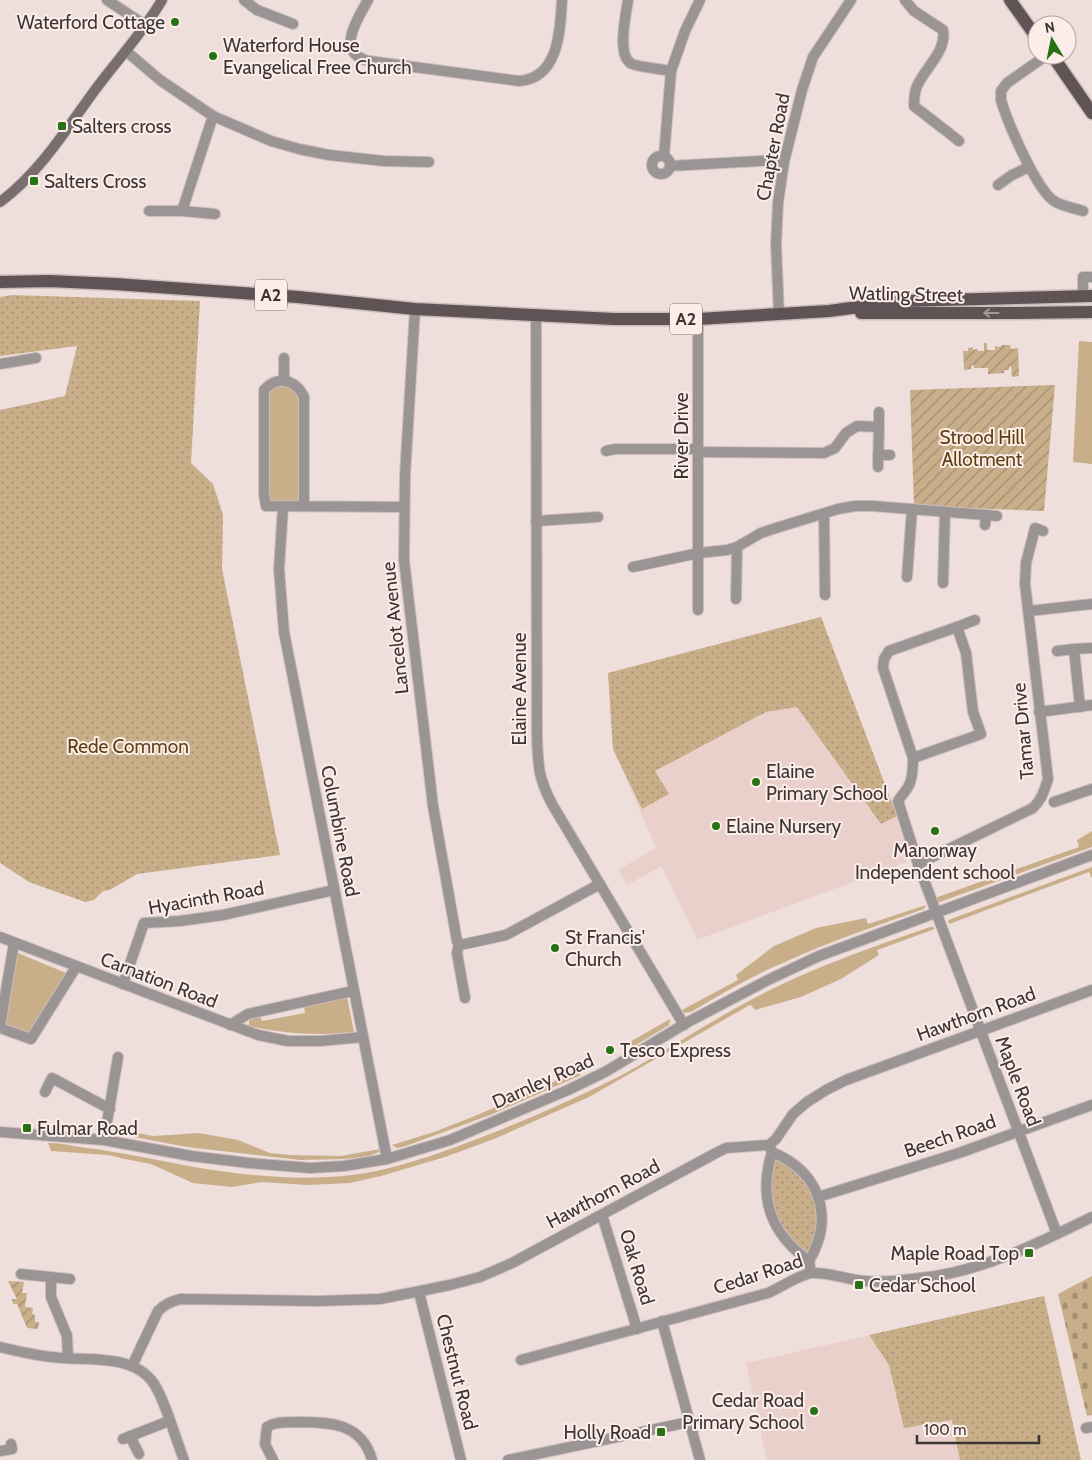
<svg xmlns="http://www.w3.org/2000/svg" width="1092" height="1460" viewBox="0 0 1092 1460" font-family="Cabin,sans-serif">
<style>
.built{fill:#e9d0cb}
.grass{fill:#c9ae8a}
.cemetery{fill:url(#cemetery-stones)}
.park{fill:url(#park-dots)}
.garden{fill:url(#garden-furrows)}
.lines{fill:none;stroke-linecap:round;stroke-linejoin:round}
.minor-casing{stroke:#cbbdba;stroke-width:12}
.tertiary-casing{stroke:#cbbdba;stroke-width:12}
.secondary-casing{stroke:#cbbdba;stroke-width:12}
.primary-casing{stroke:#cbbdba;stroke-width:15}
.minor{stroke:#9b9495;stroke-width:10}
.tertiary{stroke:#9b9495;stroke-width:10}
.secondary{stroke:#786e6f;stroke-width:10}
.primary{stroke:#5f5355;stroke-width:12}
.oneway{stroke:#a69898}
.poi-dot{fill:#287215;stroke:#fdede9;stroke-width:2}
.labels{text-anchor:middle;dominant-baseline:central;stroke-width:4;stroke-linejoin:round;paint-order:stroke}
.shield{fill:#fdede9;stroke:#756c6a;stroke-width:1}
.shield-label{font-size:18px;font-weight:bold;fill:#3b3534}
.poi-label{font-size:19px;fill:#3b3534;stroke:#fdede9;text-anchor:start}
.street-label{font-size:19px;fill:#3b3534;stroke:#fdede9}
.park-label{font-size:19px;fill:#5e4113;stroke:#fdede9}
</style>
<defs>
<pattern id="cemetery-stones" width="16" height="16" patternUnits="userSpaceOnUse" patternTransform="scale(1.25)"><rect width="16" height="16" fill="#c9ae8a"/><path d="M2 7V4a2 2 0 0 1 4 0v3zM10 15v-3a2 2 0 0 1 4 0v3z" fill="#a48e72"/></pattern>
<pattern id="park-dots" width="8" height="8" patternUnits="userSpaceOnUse" patternTransform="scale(1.25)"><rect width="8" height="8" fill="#c9ae8a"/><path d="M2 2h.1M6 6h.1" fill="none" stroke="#a48e72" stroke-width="1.8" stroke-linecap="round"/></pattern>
<pattern id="garden-furrows" width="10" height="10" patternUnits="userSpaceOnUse" patternTransform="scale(1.25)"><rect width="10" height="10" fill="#c9ae8a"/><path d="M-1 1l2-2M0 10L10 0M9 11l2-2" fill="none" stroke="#a48e72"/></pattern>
</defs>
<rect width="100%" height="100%" fill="#efdfdc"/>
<!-- built -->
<g class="built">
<polygon points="821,617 897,816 907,847 904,852 907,862 697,940 662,866 627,885 618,870 656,848 613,749 608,673"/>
<polygon points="1044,1296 1081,1460 767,1460 746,1363"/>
</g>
<!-- grass -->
<g class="grass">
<polygon points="1079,341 1092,342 1092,464 1073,462"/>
<polygon points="285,385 295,391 299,397 298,494 302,495 299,504 267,503 268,394 272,388"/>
<polygon points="1092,831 1092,847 937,903 935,898 1079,847 1077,840"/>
<polygon points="1092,867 1092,878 1089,872 949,924 948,921 951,919"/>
<path d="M926 905 924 909C877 926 830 941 785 962 752 976 721 994 691 1012L684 1013 682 1010 738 980 736 975 774 946 816 928 866 918 868 924Z"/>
<path d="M930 927H933L935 929 877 950 879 955 841 979 801 997 755 1010 751 1005 748 1006 589 1097 494 1139 445 1157 381 1176 350 1183 307 1185 262 1182 232 1187 193 1183 151 1164 125 1159 108 1155 51 1151 48 1143C59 1143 69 1145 80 1147 112 1151 142 1157 173 1163 228 1174 295 1182 351 1175 387 1171 422 1159 456 1147 512 1126 567 1103 620 1076 663 1053 704 1025 747 1002 805 970 867 949 930 927Z"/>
<polygon points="18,953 66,973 66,978 63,977 29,1034 4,1024 4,1018 7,1018 17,959 14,958"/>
<path d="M347 997 354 1032C315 1036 287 1034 249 1026V1019L253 1016H260L262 1021 305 1013 304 1007Z"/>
<polygon points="670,1019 669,1025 631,1048 628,1043"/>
<polygon points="578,1071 581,1075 570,1080 490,1115 403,1147 397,1148 392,1145 434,1132 475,1116"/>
<polygon points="113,1128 128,1129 128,1131 153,1136 199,1133 238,1140 270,1153 290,1155 341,1156 380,1149 379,1152 369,1156 345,1159 300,1160 187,1147 118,1134 114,1132"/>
</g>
<!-- cemetery -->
<polygon class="cemetery" points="1092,1276 1092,1415 1087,1416 1058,1294"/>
<!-- park -->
<g class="park">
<polygon points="12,295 200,301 191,463 213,484 223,515 222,569 280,855 137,874 110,890 103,891 94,900 85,902 29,882 0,863 0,410 65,396 77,346 0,356 0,297"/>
<polygon points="821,617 897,816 881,824 797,707 766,712 655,771 669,794 642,809 613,749 608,673"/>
<polygon points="774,1157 793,1167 809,1186 817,1210 816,1236 807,1257 787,1239 769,1198"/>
<polygon points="1044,1296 1081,1460 960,1460 952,1420 904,1428 889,1365 869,1335"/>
</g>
<!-- garden -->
<g class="garden">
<polygon points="984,343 987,343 987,350 995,350 995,346 1000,347 1002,345 1010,345 1011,349 1018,348 1019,376 1012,377 1011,366 1009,367 1009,370 1004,370 1004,373 988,374 988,368 974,368 974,365 971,366 971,369 964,370 963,351 968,351 968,348 973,347 973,350 977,349 978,351 984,351"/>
<polygon points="1055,385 1044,511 914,506 910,390"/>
<polygon points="8,1281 24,1282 22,1293 27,1293 25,1307 33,1308 32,1314 35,1315 35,1322 39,1322 38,1329 27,1328 17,1304 13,1304 12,1299 17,1299"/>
</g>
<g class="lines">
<!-- minor casing -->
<g class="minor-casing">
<g id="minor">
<polyline points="107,0 145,25"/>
<polyline points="244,0 257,10 293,24"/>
<path d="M368 0C358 18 334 53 369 61L519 81C559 78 560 31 562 0"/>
<path d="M628 0C626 15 616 56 632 64 639 67 662 69 671 71"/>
<path d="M905 0 914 11 943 30C947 51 925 68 917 86 914 93 914 99 914 106L959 141"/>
<polyline points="126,51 160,80 213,116 271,141 299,149 329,155 384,161 429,162"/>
<path d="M1047 55 1007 83 1001 91V100C1007 121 1036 189 1054 201 1061 206 1074 208 1083 211"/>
<circle cx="661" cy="165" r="9"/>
<polyline points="664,156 671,71 685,31 700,0"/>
<polyline points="670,166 778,160 784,162"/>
<polyline points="998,185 1012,175 1029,167"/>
<polyline points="149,211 182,211 213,116"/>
<polyline points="182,211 215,214"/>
<polyline points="1083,296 1083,277 1092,277"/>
<polyline points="415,309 405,475 404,560 433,806 457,941 459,944 465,944 506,935 600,884"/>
<polyline points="779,314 776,244 778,203 784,162 802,90 813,57 851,0"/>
<path d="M536 315 537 735C538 766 538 777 552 804L684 1025"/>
<polyline points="284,358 284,380"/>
<polyline points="0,364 36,358"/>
<polyline points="879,427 879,412"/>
<polyline points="606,451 615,449 698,449"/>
<polyline points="698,452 824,453 835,448 846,433 857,426 879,427 878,467"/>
<polyline points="878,455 890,455"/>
<path d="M304 506V397C295 379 278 375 264 390V494L266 506 404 507"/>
<polyline points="283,507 279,569 284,632 387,1159"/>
<polyline points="824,514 825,595"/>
<polyline points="986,515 997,516"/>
<polyline points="536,521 598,517"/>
<polyline points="633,567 699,553 727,550 737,547 761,533 776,528 838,509 855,506 873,506 986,515 985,525"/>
<polyline points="907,577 912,509"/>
<polyline points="943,583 945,512"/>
<polyline points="736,599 737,547"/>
<polyline points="698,610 698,319"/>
<polyline points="1029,611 1092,604"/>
<polyline points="957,627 975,620"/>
<polyline points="1057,651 1074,649"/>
<polyline points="1080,707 1074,649 1092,648"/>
<polyline points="1039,712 1092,705"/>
<path d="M913 758 981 734 973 712 966 653 957 627 889 651 884 659 883 668 913 758C913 766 913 780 908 787 905 792 901 796 898 801L918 864 1057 1234"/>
<polyline points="1054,802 1092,789"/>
<path d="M918 864 1033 808C1042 799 1044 791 1048 779L1025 584 1026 563 1035 528 1043 531"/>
<polyline points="0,937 258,1035 288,1041 320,1041 363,1037"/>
<polyline points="459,944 457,953 465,998"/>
<polyline points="123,984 144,923 180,921 223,915 334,890"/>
<polyline points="230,1025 248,1014 353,991"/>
<polyline points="0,1026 14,943"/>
<polyline points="0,1028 31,1039 76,967"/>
<polyline points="45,1092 52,1078 110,1109"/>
<polyline points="104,1140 118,1057"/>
<path d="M769 1145 772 1152C758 1198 770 1233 809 1261L811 1273"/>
<path d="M772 1152C820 1172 835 1217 809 1261"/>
<polyline points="818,1197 959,1153 1092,1105"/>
<polyline points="602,1215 637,1329"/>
<polyline points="21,1274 70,1279"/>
<polyline points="51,1277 51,1297 67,1336 68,1358"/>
<polyline points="419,1292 461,1460"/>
<polyline points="662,1321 700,1460"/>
<path d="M0 1347C17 1351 35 1355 52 1357 86 1362 138 1351 157 1389 168 1410 175 1437 184 1460"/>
<path d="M521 1360 768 1293C780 1288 800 1274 812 1273 830 1272 847 1280 865 1281 888 1283 913 1279 936 1276 991 1267 1043 1241 1092 1217"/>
<path d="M132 1366 158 1311C165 1304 171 1301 181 1299L318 1301 380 1299 450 1285 480 1277 512 1263 716 1153 726 1148 769 1145 776 1139 793 1114 807 1102 826 1090 846 1080 1092 990"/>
<polyline points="1086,1428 1092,1427"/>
<polyline points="130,1436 139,1454"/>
<polyline points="123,1439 169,1421"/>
<polyline points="0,1451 12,1449 11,1444"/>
<path d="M273 1460 265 1444 267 1427C276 1421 286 1423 297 1422 330 1422 362 1423 372 1460"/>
<polyline points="508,1460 689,1422"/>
</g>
</g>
<!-- tertiary casing -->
<g class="tertiary-casing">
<polyline id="tertiary" points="0,1132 104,1140 191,1156 249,1163 310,1168 344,1166 387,1159 450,1140 568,1090 605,1072 688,1022 768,980 819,956 1092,855"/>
</g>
<!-- secondary casing -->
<g class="secondary-casing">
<path id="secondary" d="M0 202C41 172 68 126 98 86 119 58 144 31 162 0"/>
</g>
<!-- primary casing -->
<g class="primary-casing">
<g id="primary">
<polyline points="1010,0 1037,38"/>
<polyline points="1052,55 1092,113"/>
<polyline points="0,282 49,281 115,284 298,297 415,309 614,319 698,319 829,311 904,301 1092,296"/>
<polyline points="861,313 1008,313 1092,312"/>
</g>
</g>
<!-- minor -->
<use href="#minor" class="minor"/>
<!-- tertiary -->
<use href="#tertiary" class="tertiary"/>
<!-- secondary -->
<use href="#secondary" class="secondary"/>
<!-- primary -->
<use href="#primary" class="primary"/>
</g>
<!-- one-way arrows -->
<defs><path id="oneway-shaft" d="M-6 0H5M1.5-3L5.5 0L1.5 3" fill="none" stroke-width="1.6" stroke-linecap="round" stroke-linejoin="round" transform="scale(1.25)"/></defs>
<use class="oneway" href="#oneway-shaft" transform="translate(991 313) rotate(180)"/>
<!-- markers -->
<g class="poi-dot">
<circle cx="175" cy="22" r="5"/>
<circle cx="213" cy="56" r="5"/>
<rect x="57" y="121" width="10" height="10" rx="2.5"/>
<rect x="29" y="176" width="10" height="10" rx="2.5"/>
<circle cx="756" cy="782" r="5"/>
<circle cx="716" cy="826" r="5"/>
<circle cx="935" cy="831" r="5"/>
<circle cx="555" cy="948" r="5"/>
<circle cx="610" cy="1050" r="5"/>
<rect x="22" y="1123" width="10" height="10" rx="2.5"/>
<rect x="1024" y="1248" width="10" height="10" rx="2.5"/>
<rect x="854" y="1280" width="10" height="10" rx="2.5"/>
<circle cx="814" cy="1411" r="5"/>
<rect x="656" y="1427" width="10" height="10" rx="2.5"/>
</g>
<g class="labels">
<!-- shield labels -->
<g class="shield">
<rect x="255" y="279.5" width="32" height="31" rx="4"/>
<rect x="670" y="303.5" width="32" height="31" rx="4"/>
</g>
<g class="shield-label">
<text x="271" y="295">A2</text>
<text x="686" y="319">A2</text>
</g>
<!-- poi labels -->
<g class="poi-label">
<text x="165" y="22" text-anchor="end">Waterford Cottage</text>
<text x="223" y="45">Waterford House<tspan x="223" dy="22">Evangelical Free Church</tspan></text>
<text x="72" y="126">Salters cross</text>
<text x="44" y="181">Salters Cross</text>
<text x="766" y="771">Elaine<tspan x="766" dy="22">Primary School</tspan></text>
<text x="726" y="826">Elaine Nursery</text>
<text x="935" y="850" text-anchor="middle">Manorway<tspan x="935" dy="22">Independent school</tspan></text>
<text x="565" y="937">St Francis'<tspan x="565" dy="22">Church</tspan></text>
<text x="620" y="1050">Tesco Express</text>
<text x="37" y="1128">Fulmar Road</text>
<text x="1019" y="1253" text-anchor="end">Maple Road Top</text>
<text x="869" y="1285">Cedar School</text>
<text x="804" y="1400" text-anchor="end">Cedar Road<tspan x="804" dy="22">Primary School</tspan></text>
<text x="651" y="1432" text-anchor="end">Holly Road</text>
</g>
<!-- street labels -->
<g class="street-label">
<text transform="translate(773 147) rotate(-79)">Chapter Road</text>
<text transform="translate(906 294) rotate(1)">Watling Street</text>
<text transform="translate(681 436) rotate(-90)">River Drive</text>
<text transform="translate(395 628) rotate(-96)">Lancelot Avenue</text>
<text transform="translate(519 689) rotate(-90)">Elaine Avenue</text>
<text transform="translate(1023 731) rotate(-95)">Tamar Drive</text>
<text transform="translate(340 831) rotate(79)">Columbine Road</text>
<text transform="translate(206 898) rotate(-10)">Hyacinth Road</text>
<text transform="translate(159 980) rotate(21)">Carnation Road</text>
<text transform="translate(976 1014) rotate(-20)">Hawthorn Road</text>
<text transform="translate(543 1081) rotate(-24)">Darnley Road</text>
<text transform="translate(1018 1081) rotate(69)">Maple Road</text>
<text transform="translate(950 1136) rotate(-19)">Beech Road</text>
<text transform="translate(603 1194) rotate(-28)">Hawthorn Road</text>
<text transform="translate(637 1267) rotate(73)">Oak Road</text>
<text transform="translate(758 1274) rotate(-18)">Cedar Road</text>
<text transform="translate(457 1372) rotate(76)">Chestnut Road</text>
</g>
<!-- park labels -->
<g class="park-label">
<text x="982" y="437">Strood Hill<tspan x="982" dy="22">Allotment</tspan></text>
<text x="128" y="746">Rede Common</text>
</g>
</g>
<!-- north arrow -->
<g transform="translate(1052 40) rotate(350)"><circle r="24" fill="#fdede9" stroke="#afa3a1"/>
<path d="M0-4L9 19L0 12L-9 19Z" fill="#287215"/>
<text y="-8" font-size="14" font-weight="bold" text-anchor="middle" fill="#3b3534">N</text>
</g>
<!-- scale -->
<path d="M917 1435v8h122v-8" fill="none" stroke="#3b3534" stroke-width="2.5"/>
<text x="924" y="1435" font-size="15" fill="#3b3534" stroke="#fdede9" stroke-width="4" paint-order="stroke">100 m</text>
</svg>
